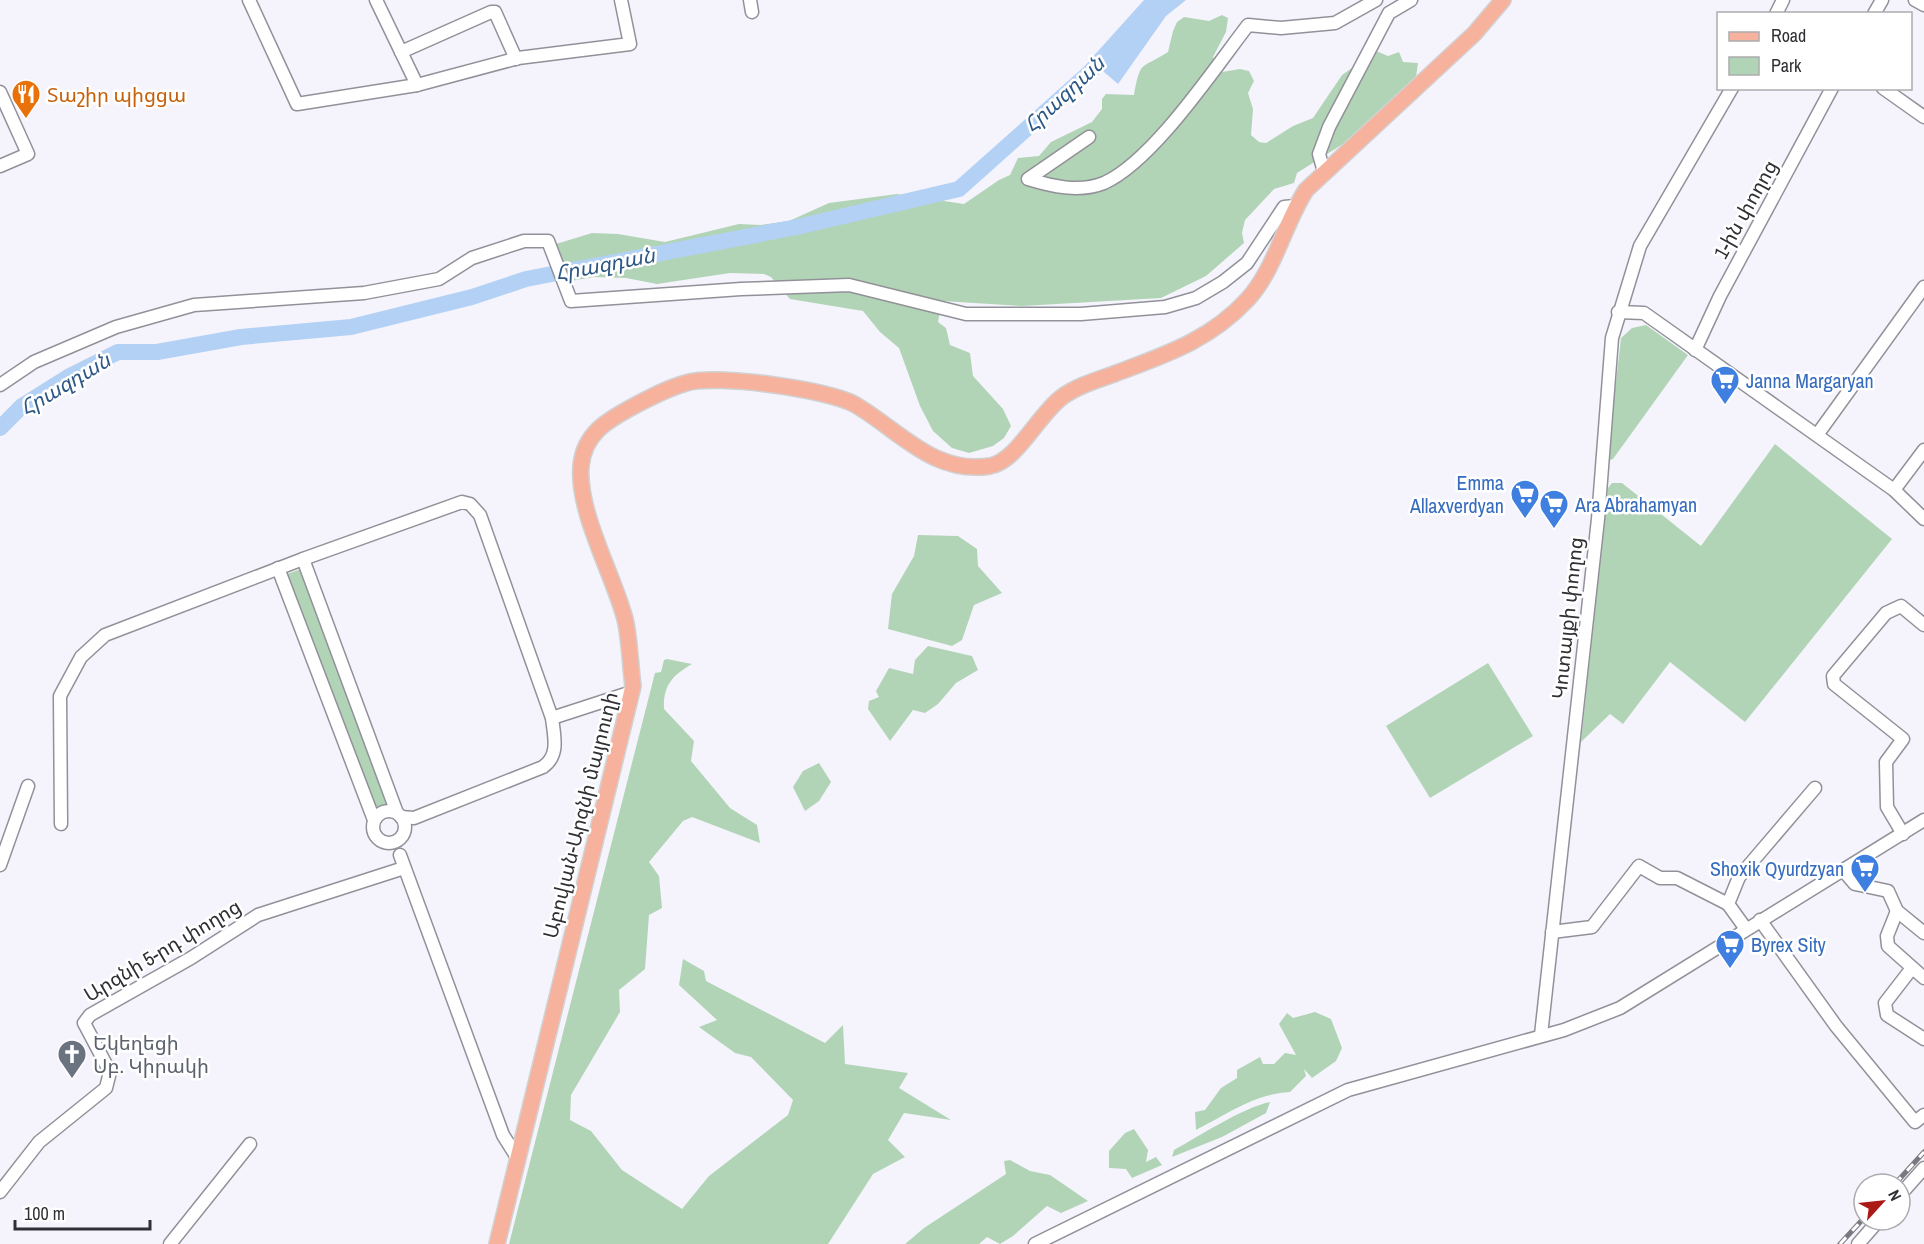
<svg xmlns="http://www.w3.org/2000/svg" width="1924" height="1244" viewBox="0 0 1924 1244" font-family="'Archivo Narrow','Noto Sans Armenian',sans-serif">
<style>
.green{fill:#b2d4b6}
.water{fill:#b3d1f4}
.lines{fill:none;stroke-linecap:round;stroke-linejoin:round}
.river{stroke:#b3d1f4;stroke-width:16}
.minor-casing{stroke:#929199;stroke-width:15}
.major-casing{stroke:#d1d1d2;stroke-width:18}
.minor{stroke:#fff;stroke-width:12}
.major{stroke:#f7b29d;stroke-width:15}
.rail-casing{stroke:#78787e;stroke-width:5}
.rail{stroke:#fff;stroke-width:3;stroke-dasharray:9;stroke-linecap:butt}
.labels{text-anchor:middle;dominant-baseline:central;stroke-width:5;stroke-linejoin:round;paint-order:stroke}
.food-label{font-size:20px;fill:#c56008;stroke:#fff;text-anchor:start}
.street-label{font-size:20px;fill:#303034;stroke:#fff}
.shop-label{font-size:20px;fill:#366cbe;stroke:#fff;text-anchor:start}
.worship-label{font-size:20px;fill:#5b616d;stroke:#fff;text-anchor:start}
.water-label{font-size:21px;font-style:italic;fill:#2d5885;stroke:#fff}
</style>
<rect width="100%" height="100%" fill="#f5f4fd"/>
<!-- green -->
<g class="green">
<path d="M1222 15 1228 18 1226 32 1213 57 1222 72 1240 69 1249 71 1254 81 1248 93 1253 109 1251 135 1259 142 1266 143 1293 126 1313 118 1342 75 1376 51 1388 56 1399 52 1403 62 1418 63 1416 77 1343 144 1297 173 1294 183 1274 189 1245 220 1242 233 1244 243 1206 276 1161 298 1022 306 942 301 938 322 946 328 950 345 970 353 973 376 1003 409 1011 426 1004 438 993 446 969 453 952 448 933 431 920 406 899 348 880 332 863 311 790 299 771 277 764 274 730 273 657 284 626 278 594 277 571 281 557 254 556 244 592 233 618 234 665 242 739 224 761 225 789 221 829 203 897 194 964 204 999 180 1010 175 1018 158 1039 156 1051 142 1092 122 1102 109V99L1106 94 1134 95C1141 59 1140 70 1168 52L1173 31 1177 22 1184 17 1209 21Z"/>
<polygon points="1646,325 1688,355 1613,459 1607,461 1621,338 1632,328"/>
<polygon points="1775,444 1892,539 1745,722 1670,662 1623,724 1610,714 1581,742 1608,488 1612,483 1622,483 1701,546"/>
<polygon points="918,535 958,536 977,549 978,566 1002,593 974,605 962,640 952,646 888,629 892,594 914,556"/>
<polygon points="301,569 388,804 374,809 287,574"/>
<polygon points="928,646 972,656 978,670 956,683 938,704 925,713 913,710 890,741 868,709 869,701 879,697 876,691 889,668 913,674 915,660"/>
<path d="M667 659 692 664C673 675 663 685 664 709L694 741 691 761 730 808 757 825 760 843 692 817 683 821 649 862 659 876 662 908 649 915 645 969 619 990 620 1012 571 1095 570 1120 591 1131 622 1170 682 1209 709 1176 788 1115 793 1100 751 1057 735 1053 699 1027 717 1020 679 985 683 959 704 971 706 981 825 1043 843 1025 845 1064 908 1073 899 1088 951 1120 904 1113 888 1140 905 1157 873 1174 828 1244H509L655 673 661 672 664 660Z"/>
<polygon points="1488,663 1533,736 1430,798 1386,726"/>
<polygon points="819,763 831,782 819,801 805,811 793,787 803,771"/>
<path d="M1315 1012 1331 1019 1342 1048 1336 1061 1312 1078 1304 1069 1306 1076 1290 1092C1254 1094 1228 1114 1196 1130L1195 1112 1205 1110 1221 1088 1237 1078V1070L1260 1057 1263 1064H1274L1285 1053 1296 1055 1279 1024 1287 1013 1293 1018Z"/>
<path d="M1270 1102 1266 1113 1222 1137 1172 1157 1174 1150C1201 1135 1242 1108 1270 1102Z"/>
<polygon points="1134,1129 1148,1150 1146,1162 1156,1157 1162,1165 1132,1178 1126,1169 1109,1168 1109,1151 1125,1133"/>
<polygon points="1010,1160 1030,1171 1050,1175 1088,1201 1061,1213 1047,1206 1013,1236 1000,1244 987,1237 979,1244 905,1244 924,1228 1006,1174 1004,1161"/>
</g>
<!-- water -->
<polygon class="water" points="1144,0 1186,0 1166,16 1118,84 1090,60"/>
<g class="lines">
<!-- river -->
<polyline class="river" points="0,428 22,406 68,377 118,352 157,352 241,337 351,327 472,297 526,279 797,227 959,189 1089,73 1111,50"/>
<!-- minor casing -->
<g class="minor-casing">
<g id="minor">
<polyline points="249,0 297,104 417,85 518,58 630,44 621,0"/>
<polyline points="376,0 417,85"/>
<polyline points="750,0 752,12"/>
<polyline points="1915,0 1924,5"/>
<polyline points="1776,14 1783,0"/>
<polyline points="1874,14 1882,0"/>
<polyline points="401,52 491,12 495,12 516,59"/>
<polyline points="1883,88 1924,117"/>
<polyline points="0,92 28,154 0,166"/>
<path d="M1089 137 1028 179C1051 186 1079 193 1104 183 1153 161 1214 69 1248 25L1281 28 1335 23 1376 0"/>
<polyline points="1324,172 1319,154 1329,127 1389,13 1411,0"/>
<polyline points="1618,312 1644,313 1894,490 1924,519"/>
<polyline points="1695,350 1720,296 1832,88"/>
<polyline points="0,385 34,362 116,327 194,305 364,293 439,279 472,258 524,241 548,241 571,301 741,289 849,285 966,314 1081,314 1165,307 1196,298 1223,282 1247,263 1284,207 1295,206"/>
<polyline points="1817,435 1924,287"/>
<polyline points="1894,490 1924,450"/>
<polyline points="303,559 397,813"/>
<polyline points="278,568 374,820"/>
<polyline points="552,718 632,692"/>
<circle cx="389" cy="827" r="16"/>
<path d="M61 824 60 696 81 657 105 635 303 559 462 502 470 504 480 515 552 718C554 736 560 755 543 767L414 818 401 817"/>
<polyline points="1903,834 1887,807 1886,762 1903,739 1834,684 1833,676 1886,613 1901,606 1924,625"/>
<polyline points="400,855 503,1135 518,1159"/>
<polyline points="0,865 28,786"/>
<polyline points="1843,870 1855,884 1888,891 1897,911 1924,933"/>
<polyline points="1897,911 1887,936 1888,946 1924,978"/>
<polyline points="1760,920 1836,1026 1915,1122 1924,1115"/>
<polyline points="1746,929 1728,904 1739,877 1815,788"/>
<polyline points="1552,932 1592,927 1639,866 1660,878 1677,878 1728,904"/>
<polyline points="1912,968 1885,1003 1887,1015 1924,1039"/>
<polyline points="1541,1035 1598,519 1612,338 1640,246 1732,88"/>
<polyline points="0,1192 39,1142 106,1088 110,1072 84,1023 90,1015 191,958 258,915 404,868"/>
<polyline points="1900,1195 1924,1168"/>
<polyline points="170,1244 250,1144"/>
<polyline points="1035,1244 1348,1090 1564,1030 1620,1008 1924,820"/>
<polyline points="1858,1244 1879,1220"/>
</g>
</g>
<!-- major casing -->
<g class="major-casing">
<path id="major" d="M497 1244 633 686C630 664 630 640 625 619 613 574 577 511 581 466 584 433 608 420 634 406 651 397 668 388 686 383 717 374 825 389 854 404 898 429 933 475 990 466 1017 461 1038 415 1062 397 1077 386 1097 380 1114 374 1164 355 1209 341 1247 300 1275 270 1284 224 1306 190L1474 34 1503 0"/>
</g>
<!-- minor -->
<use href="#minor" class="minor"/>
<!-- major -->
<use href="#major" class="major"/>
<!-- rail casing -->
<g class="rail-casing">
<g id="rail">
<polyline points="1895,1184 1924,1152"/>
<polyline points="1840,1244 1864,1218"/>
</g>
</g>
<!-- rail -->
<use href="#rail" class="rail"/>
</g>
<!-- icons -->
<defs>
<g id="restaurant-pin" transform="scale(1.5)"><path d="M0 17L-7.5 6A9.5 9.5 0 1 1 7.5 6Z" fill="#e8710a" stroke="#fff"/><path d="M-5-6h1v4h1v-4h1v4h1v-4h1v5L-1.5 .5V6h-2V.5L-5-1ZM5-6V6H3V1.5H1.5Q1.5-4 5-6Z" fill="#fff"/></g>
<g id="supermarket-pin" transform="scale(1.5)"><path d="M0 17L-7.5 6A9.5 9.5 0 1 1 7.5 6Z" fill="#3f7fe0" stroke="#fff"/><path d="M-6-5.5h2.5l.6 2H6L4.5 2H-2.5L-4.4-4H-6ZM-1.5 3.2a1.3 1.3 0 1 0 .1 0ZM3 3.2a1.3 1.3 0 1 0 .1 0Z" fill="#fff"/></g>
<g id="church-pin" transform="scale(1.5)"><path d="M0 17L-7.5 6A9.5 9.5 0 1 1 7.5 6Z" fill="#6b7280" stroke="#fff"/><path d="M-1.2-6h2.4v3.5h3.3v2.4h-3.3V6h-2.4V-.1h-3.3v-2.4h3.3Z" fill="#fff"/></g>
</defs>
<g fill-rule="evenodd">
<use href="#restaurant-pin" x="26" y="94"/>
<use href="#supermarket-pin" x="1725" y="380"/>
<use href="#supermarket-pin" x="1525" y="494"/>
<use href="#supermarket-pin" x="1554" y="504"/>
<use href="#supermarket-pin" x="1865" y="868"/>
<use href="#supermarket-pin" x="1730" y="944"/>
<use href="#church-pin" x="72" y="1054"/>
</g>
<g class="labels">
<!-- food labels -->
<g class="food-label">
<text x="47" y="94">Տաշիր պիցցա</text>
</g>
<!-- street labels -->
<g class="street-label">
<text transform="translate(1745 209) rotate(-61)">1-ին փողոց</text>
<text transform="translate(1567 618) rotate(-84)">Կոտայքի փողոց</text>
<text transform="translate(580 815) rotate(-76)">Աբովյան-Արզնի մայրուղի</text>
<text transform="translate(162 950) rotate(-31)">Արզնի 5-րդ փողոց</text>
</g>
<!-- shop labels -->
<g class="shop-label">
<text x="1746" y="380">Janna Margaryan</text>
<text x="1504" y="482" text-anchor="end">Emma<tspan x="1504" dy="23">Allaxverdyan</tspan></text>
<text x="1575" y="504">Ara Abrahamyan</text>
<text x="1844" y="868" text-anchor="end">Shoxik Qyurdzyan</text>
<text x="1751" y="944">Byrex Sity</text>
</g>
<!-- worship labels -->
<g class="worship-label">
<text x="93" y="1042">Եկեղեցի<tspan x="93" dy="23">Սբ. Կիրակի</tspan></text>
</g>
<!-- water labels -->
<g class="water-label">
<text transform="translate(1064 94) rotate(-43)">Հրազդան</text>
<text transform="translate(605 264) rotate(-11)">Հրազդան</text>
<text transform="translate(65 384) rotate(-31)">Հրազդան</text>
</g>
</g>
<!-- legend -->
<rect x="1717" y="12" width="195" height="78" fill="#ffffff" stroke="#acacae" stroke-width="1.5"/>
<rect x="1729" y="32" width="30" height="9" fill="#f7b29d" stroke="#acacae" stroke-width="1.5"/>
<text x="1771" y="42" font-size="18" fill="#303034">Road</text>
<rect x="1729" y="57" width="30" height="18" fill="#b2d4b6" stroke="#acacae" stroke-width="1.5"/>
<text x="1771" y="72" font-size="18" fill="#303034">Park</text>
<!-- north arrow -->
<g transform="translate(1882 1202) rotate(63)"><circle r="28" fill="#ffffff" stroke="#acacae" stroke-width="1.5"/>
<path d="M0-4.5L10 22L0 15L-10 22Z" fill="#ab1917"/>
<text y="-9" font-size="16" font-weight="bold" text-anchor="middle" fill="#303034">N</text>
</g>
<!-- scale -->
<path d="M15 1220v9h135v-9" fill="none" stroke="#303034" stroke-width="3"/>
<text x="24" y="1220" font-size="18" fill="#303034" stroke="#ffffff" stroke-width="4.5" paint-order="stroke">100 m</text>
</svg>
